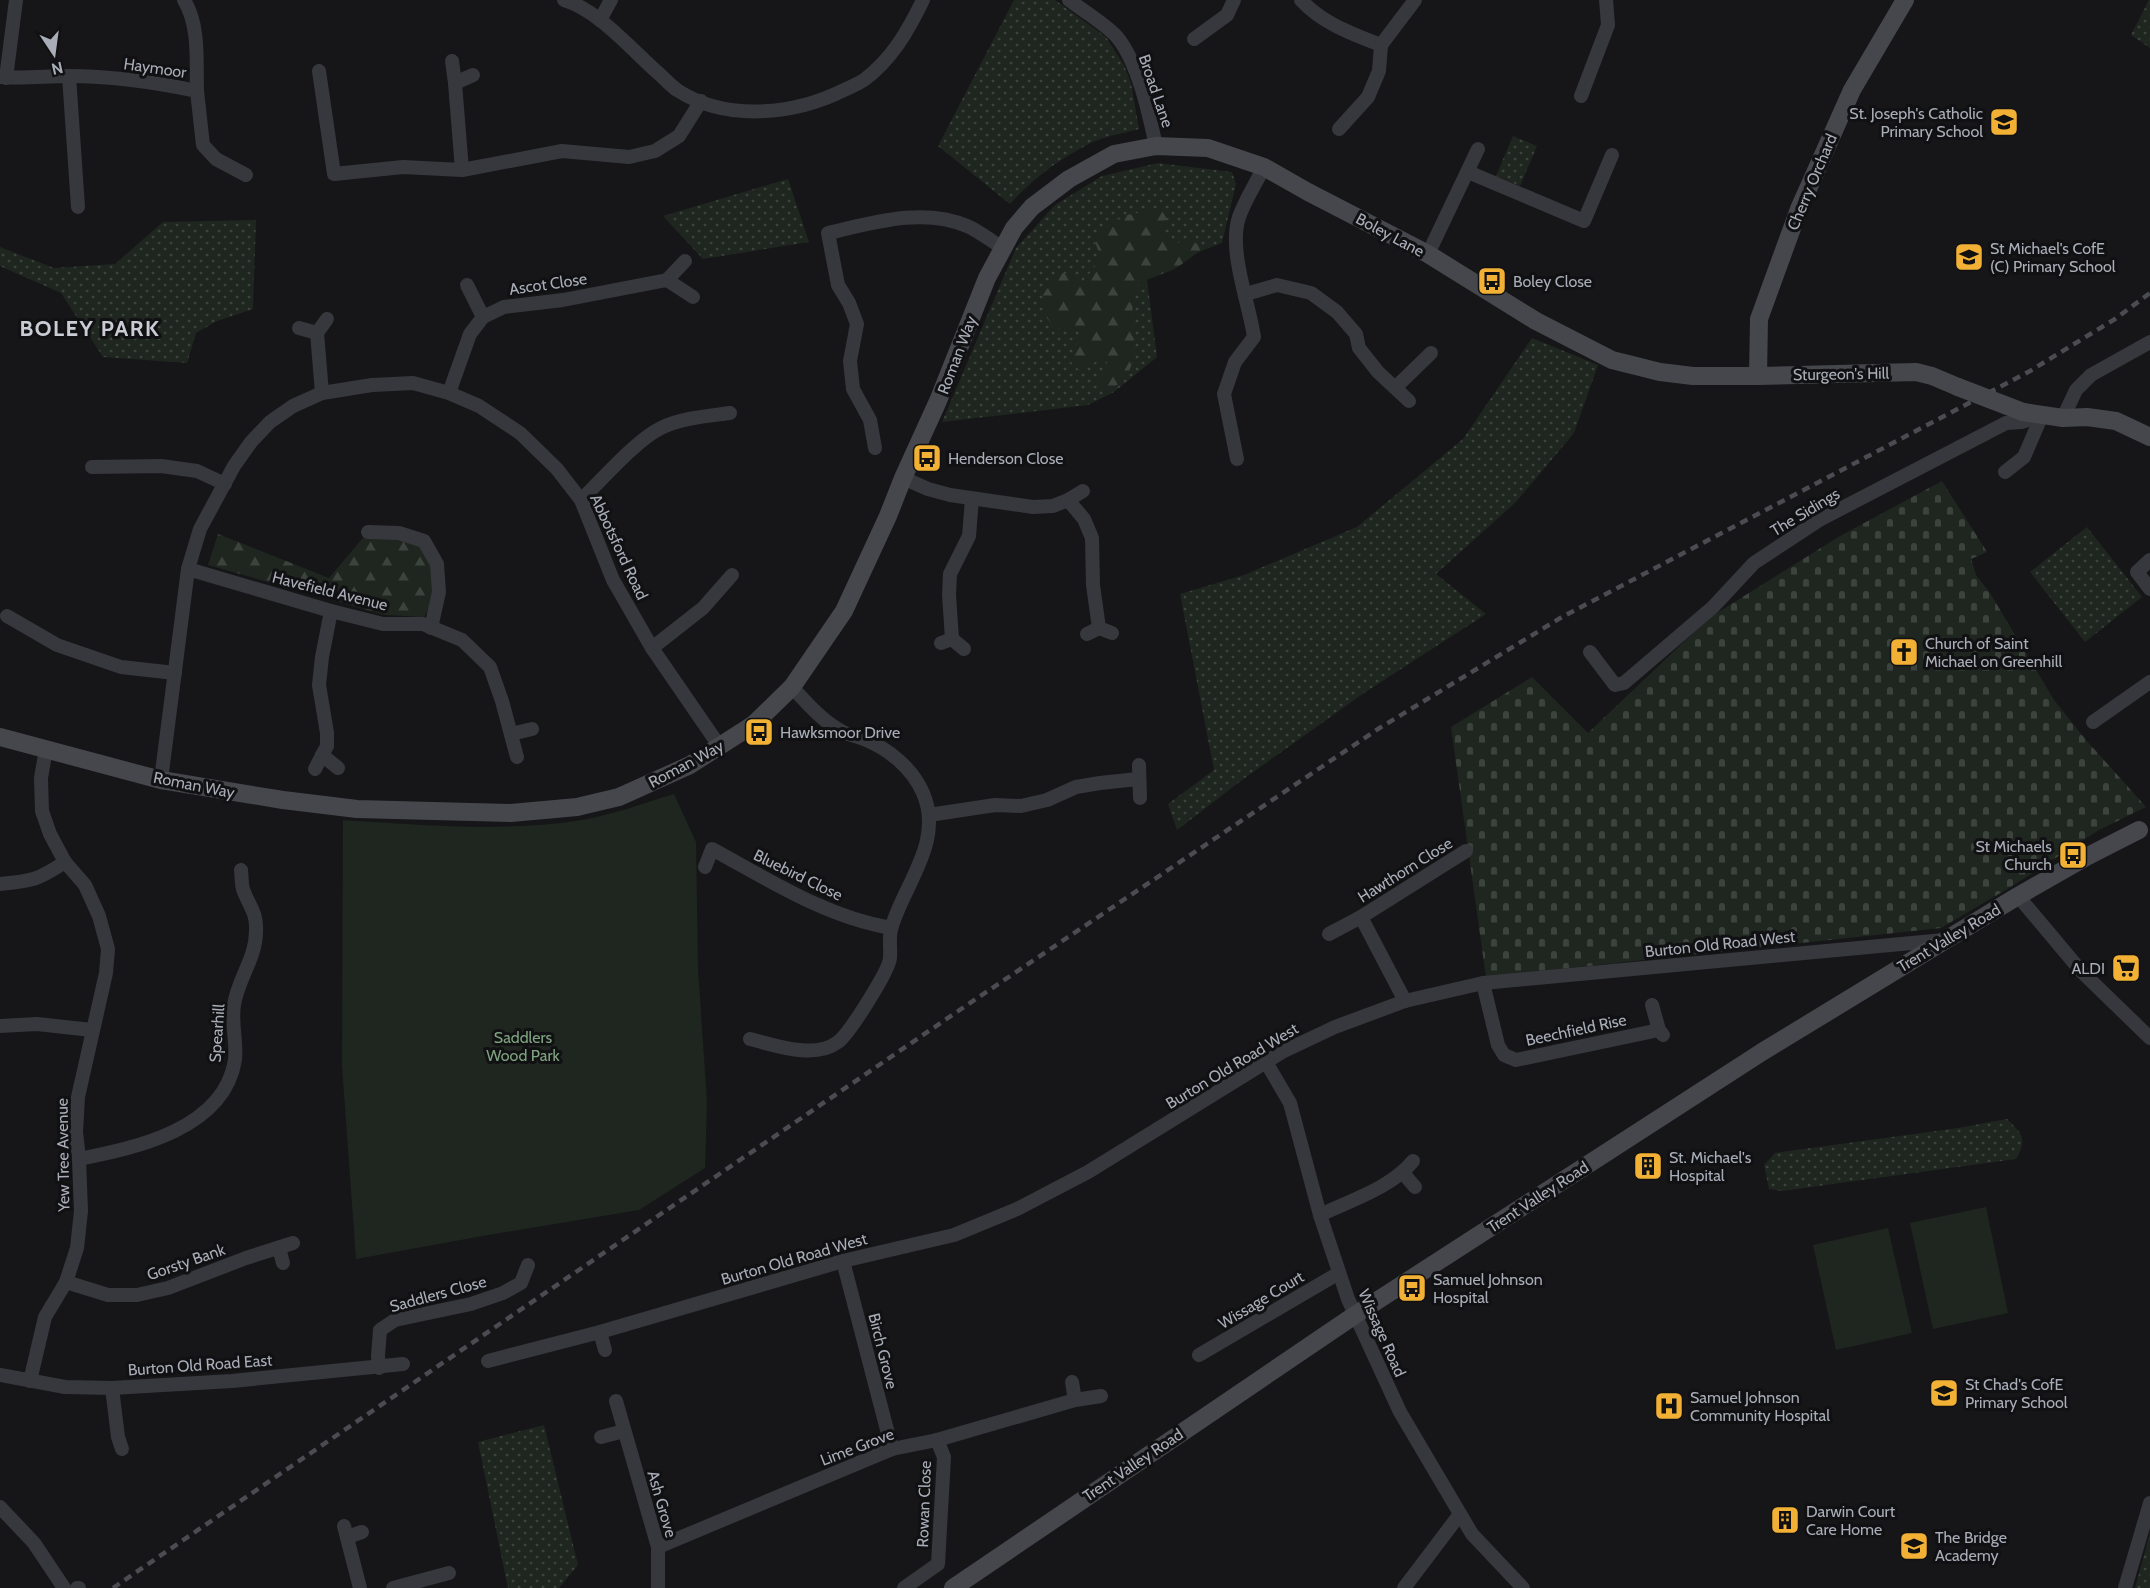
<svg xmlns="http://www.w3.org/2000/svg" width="2150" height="1588" viewBox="0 0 2150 1588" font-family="Cabin,sans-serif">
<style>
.grass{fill:url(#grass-dots)}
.forest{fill:url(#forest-firs)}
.cemetery{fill:url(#cemetery-stones)}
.green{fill:#1e261f}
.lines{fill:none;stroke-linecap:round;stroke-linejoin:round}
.street{stroke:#37383d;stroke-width:14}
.secondary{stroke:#45474d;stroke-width:18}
.rail{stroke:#4a4c52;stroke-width:4.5;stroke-dasharray:8 6;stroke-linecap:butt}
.secondary-bridge{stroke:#45474d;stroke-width:18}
.labels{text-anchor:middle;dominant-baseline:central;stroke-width:6;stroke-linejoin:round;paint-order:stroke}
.street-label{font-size:16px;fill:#a8adb8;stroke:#111113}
.poi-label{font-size:16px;fill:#a8adb8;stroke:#111113;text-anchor:start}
.park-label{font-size:16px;fill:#7fa381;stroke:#111113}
.district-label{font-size:22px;font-weight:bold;letter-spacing:1.5px;fill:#c9ccd4;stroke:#111113}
</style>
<defs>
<pattern id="grass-dots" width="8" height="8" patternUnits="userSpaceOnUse" patternTransform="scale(1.5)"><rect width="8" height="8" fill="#1e261f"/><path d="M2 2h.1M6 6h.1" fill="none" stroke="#3c433d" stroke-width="1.8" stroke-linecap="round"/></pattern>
<pattern id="forest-firs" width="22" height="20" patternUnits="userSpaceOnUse" patternTransform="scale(1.5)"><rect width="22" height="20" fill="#1e261f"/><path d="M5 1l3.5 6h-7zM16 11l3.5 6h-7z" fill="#3c433d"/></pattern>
<pattern id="cemetery-stones" width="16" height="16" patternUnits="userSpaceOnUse" patternTransform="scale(1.5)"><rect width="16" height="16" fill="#1e261f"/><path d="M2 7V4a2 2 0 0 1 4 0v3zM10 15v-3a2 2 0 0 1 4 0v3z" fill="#3c433d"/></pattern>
</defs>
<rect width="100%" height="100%" fill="#161618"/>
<!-- grass -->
<g class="grass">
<path d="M1014 0H1055L1106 37 1124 65 1131 83 1139 129C1124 133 1107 136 1093 142 1063 156 1032 179 1010 204L938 146Z"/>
<polygon points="2149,0 2150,0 2150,48 2131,35"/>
<polygon points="1513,136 1537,146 1520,186 1496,176"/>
<polygon points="1158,163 1232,172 1236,184 1222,243 1146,272 1157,357 1114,392 1088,405 942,422 1016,248 1055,205 1102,176"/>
<polygon points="788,179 809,242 703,259 663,216"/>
<polygon points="256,220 253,309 217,321 196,333 187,363 103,357 61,293 0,266 0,247 54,268 115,264 163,222"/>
<polygon points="1532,338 1598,365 1574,433 1516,502 1436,574 1486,614 1364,693 1242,780 1177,830 1168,804 1214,770 1180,594 1244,575 1357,527 1463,439"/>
<polygon points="2087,527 2142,597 2085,642 2030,572"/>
<path d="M2007 1119C2022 1134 2028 1138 2016 1159L1782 1191 1769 1189 1764 1165 1775 1153 1958 1128Z"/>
<polygon points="544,1425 578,1565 559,1588 508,1588 478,1442"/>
<polygon points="2150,1533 2150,1588 2135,1588"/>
</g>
<!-- forest -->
<g class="forest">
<path d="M1158 209 1167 215 1164 227 1166 239 1174 244C1185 240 1190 239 1199 245L1200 251 1175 269 1139 283C1137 288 1133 295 1133 300 1129 338 1148 366 1109 391L1101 388 1098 377 1111 356 1078 369 1069 360 1082 332 1069 328H1055L1046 317 1043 295 1052 282 1062 273 1075 274 1082 283C1093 267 1105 263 1095 242L1101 229 1127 215Z"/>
<polygon points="368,532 424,541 438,574 432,603 424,617 385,615 208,565 218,534 329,578"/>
</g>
<!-- cemetery -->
<polygon class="cemetery" points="1942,481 1987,552 1971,559 1976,575 1990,593 2054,700 2086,740 2146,807 2099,830 2009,888 1941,928 1486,977 1451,727 1532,677 1588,733 1709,618 1840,536"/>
<!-- green -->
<g class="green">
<path d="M674 794 696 842 698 969 707 1102 705 1168 639 1210 488 1235 356 1259 342 1066 343 820C421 825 499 832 576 821 606 817 644 803 674 794Z"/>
<polygon points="1986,1207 2008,1313 1933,1329 1910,1223"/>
<polygon points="1888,1228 1912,1333 1836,1350 1813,1245"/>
</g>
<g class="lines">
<!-- street -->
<g class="street">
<path d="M184 0C200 26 196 61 197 91"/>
<path d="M564 0C598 10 630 48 657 72 663 77 670 85 677 90 726 122 794 115 844 90 850 87 858 84 864 80 892 59 908 31 923 0"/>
<path d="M1069 0C1082 10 1107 25 1117 37 1138 62 1149 114 1156 146"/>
<path d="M1301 0C1322 23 1352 34 1381 45"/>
<polyline points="600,20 611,0"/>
<polyline points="1194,39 1227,15 1234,0"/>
<polyline points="452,61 455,83 473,75"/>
<polyline points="319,71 334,174 403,167 462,170 562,151 629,157 655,151 679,136 701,101"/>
<polyline points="69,76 78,207"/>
<path d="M0 77C23 79 46 76 69 76 113 76 154 82 197 91L203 145 216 159 246 175"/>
<polyline points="6,78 16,0"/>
<polyline points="455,83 462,170"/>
<polyline points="1581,96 1608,25 1606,0"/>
<polyline points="1339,129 1368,97 1379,71 1381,45 1415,0"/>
<polyline points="1468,172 1584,221 1612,155"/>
<polyline points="1428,254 1478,149"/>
<polyline points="685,261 667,280 693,297"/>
<polyline points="467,285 483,317"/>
<polyline points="1246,294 1277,285 1311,293 1337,312 1356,334 1359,348 1378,372 1409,401"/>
<polyline points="299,328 317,333 327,319"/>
<polyline points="317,333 322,393"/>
<polyline points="1396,387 1431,353"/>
<polyline points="449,393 470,334 483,317 504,307 563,300 667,280"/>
<polyline points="2063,418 2076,390 2091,375 2150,342"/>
<path d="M875 448 870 420 853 389 850 361 857 324 849 303 838 285 828 233C872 223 923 207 967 226 979 231 991 241 1003 248"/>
<path d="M1237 459 1224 394 1235 362 1254 337C1249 303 1228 250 1239 217 1245 200 1256 183 1264 167"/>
<polyline points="92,467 161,466 197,471 225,484"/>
<polyline points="2005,472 2024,457 2042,415"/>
<polyline points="903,478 928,489 950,495 1033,507 1053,506 1068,500 1083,491"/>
<path d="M581 500C602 480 636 440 661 428 681 418 708 416 730 413"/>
<polyline points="1068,500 1084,519 1092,538 1093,585 1099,628"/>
<polyline points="368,532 399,533 424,541 437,564 439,592 431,628"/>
<polyline points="2150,560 2137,572 2150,589"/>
<polyline points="188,569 331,611 383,624 423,624 462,640 490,667 502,701 517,757"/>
<polyline points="7,616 57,645 121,667 175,673"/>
<polyline points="1087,634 1099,628 1112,633"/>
<polyline points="952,639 949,595 950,574 969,536 972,499"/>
<polyline points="941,643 952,639 964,649"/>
<polyline points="652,648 703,608 732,575"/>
<polyline points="1590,652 1615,685 1624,683 1713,607 1754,563 1821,519 2006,423 2022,422 2041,415"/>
<polyline points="2093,722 2150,682"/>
<polyline points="511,734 532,729"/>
<polyline points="322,755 338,768"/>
<polyline points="1139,765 1140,798"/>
<polyline points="315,769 327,746 327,733 319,685 322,657 331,611"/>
<polyline points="161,780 188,569 200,529 234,466 251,442 270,422 293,406 322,393 372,385 413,383 449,393 479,406 520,433 557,469 581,500 613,580 652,648 720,747"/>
<polyline points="929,815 995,805 1021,806 1047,800 1076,787 1100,783 1138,779"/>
<path d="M705 867 712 849C769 880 826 917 891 928"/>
<path d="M0 884C32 881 38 880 65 862"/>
<polyline points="2018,896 2081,971 2150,1038"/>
<polyline points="1361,917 1405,1001"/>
<polyline points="1329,934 1361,917 1466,851"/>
<polyline points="1483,983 1498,1045 1504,1055 1516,1060 1659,1030"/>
<polyline points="1652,1005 1659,1030 1663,1035"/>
<polyline points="0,1026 37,1024 92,1030"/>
<path d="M750 1039C775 1045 814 1060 838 1042 849 1034 889 971 890 958 891 947 888 937 892 926 905 883 944 841 923 793 912 768 889 749 864 739 857 736 849 735 843 732 823 722 807 703 792 687"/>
<polyline points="1266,1062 1290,1103 1320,1215 1348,1299 1400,1412 1472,1534 1523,1588"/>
<path d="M79 1159C136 1148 224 1129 235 1060 237 1042 231 1023 234 1005 238 978 256 959 256 931 257 913 250 907 244 892 241 886 242 877 241 870"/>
<polyline points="1403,1173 1415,1187"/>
<path d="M1320 1215C1351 1200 1391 1188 1413 1161"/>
<polyline points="279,1248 283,1263"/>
<polyline points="843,1261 892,1449"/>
<polyline points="66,1282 108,1295 137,1295 168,1288 246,1258 293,1243"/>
<polyline points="600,1332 605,1350"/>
<polyline points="1199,1355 1339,1273"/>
<polyline points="488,1361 600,1332 843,1261 954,1235 1017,1209 1088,1172 1282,1052 1335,1027 1405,1001 1483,983 1944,940"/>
<polyline points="379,1368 378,1356 380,1330 395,1320 471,1304 503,1293 521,1283 528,1265"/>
<polyline points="0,1375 65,1387 112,1388 232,1381 403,1364"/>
<polyline points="30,1381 45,1317 66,1282 77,1248 81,1211 79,1159 76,1132 78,1097 106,973 108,949 99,916 85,885 65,862 50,834 42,811 41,778 46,749"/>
<polyline points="1072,1382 1075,1400"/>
<polyline points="112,1388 118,1437 122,1449"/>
<polyline points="616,1401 658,1547 658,1588"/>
<polyline points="601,1437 624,1431"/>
<polyline points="0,1507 34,1543 64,1588"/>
<polyline points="344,1526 360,1588"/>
<polyline points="347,1537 362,1532"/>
<polyline points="658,1547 892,1449 937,1440 1075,1400 1101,1396"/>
<polyline points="77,1588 79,1588"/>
<polyline points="393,1588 449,1573"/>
<polyline points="904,1588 938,1564 944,1457 937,1440"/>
<polyline points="1404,1588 1460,1514"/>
<polyline points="2125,1588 2150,1503"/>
</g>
<!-- secondary -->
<g class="secondary">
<polyline points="1758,376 1759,319 1799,209 1852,90 1905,0"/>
<polyline points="2023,412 2063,418 2087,417 2116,421 2150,437"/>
<polyline points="0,737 161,780 283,800 357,809 511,813 577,807 619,797 690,765 754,724 792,687 844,611 888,516 903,478 938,401 987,278 1014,228 1032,207 1069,179 1114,154 1156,146 1208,148 1264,167 1308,192 1428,254 1536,321 1612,360 1660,372 1693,376 1758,376 1916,372 1932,376 1958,387"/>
<polyline points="953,1588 1355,1315 1762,1052 2018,896 2088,856 2139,830"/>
</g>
<!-- rail -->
<polyline class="rail" points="113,1588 964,1007 1378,729 1562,617 2030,371 2115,319 2150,293"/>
<!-- secondary-bridge -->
<polyline class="secondary-bridge" points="1958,387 2023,412"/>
</g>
<!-- icons -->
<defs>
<g id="school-square" transform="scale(1.5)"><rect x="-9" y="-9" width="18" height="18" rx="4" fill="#f2b134" stroke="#111113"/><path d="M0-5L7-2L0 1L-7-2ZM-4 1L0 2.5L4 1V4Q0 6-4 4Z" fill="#111"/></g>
<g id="bus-square" transform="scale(1.5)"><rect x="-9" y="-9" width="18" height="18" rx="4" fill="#f2b134" stroke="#111113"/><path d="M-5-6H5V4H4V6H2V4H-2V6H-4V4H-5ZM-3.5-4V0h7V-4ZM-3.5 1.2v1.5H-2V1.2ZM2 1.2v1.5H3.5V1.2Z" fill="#111"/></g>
<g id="church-square" transform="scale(1.5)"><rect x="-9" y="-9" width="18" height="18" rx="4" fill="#f2b134" stroke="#111113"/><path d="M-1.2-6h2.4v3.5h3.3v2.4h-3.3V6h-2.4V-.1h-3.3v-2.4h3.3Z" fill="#111"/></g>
<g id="supermarket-square" transform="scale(1.5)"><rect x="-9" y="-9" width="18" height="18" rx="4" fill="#f2b134" stroke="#111113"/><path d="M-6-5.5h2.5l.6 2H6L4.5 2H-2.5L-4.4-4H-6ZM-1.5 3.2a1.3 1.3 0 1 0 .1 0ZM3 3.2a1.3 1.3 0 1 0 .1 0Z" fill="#111"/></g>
<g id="building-square" transform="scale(1.5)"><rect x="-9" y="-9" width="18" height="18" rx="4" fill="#f2b134" stroke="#111113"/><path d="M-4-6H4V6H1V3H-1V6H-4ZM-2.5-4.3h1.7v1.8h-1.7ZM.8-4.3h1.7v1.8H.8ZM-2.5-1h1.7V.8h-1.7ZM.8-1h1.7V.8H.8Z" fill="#111"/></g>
<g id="hospital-square" transform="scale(1.5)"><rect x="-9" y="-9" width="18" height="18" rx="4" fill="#f2b134" stroke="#111113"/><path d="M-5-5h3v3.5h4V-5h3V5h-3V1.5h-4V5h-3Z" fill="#111"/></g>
</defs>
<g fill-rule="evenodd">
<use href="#school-square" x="2004" y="122"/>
<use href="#school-square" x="1969" y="257"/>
<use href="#bus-square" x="1492" y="281"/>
<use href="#bus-square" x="927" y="458"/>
<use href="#church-square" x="1904" y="652"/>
<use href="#bus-square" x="759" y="732"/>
<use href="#bus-square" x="2073" y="855"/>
<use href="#supermarket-square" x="2126" y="968"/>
<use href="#building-square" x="1648" y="1166"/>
<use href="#bus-square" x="1412" y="1288"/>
<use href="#school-square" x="1944" y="1393"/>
<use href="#hospital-square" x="1669" y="1406"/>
<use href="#building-square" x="1785" y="1520"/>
<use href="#school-square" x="1914" y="1546"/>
</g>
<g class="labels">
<!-- street labels -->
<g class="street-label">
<text transform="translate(155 68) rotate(8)">Haymoor</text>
<text transform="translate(1156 91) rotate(71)">Broad Lane</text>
<text transform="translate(1812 182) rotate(-67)">Cherry Orchard</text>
<text transform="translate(1390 235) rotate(28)">Boley Lane</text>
<text transform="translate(548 284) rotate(-8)">Ascot Close</text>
<text transform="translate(957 355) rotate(-69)">Roman Way</text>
<text transform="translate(1841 374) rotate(-1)">Sturgeon's Hill</text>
<text transform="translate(1805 512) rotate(-31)">The Sidings</text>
<text transform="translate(619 547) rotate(65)">Abbotsford Road</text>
<text transform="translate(330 591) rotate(14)">Havefield Avenue</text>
<text transform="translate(686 764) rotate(-28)">Roman Way</text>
<text transform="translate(194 785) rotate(11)">Roman Way</text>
<text transform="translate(1405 870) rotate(-32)">Hawthorn Close</text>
<text transform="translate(798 875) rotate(26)">Bluebird Close</text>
<text transform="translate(1949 938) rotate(-31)">Trent Valley Road</text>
<text transform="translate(1720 944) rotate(-6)">Burton Old Road West</text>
<text transform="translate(1576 1030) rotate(-12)">Beechfield Rise</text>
<text transform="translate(217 1033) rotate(-86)">Spearhill</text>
<text transform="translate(1232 1066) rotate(-31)">Burton Old Road West</text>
<text transform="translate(63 1155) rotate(-91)">Yew Tree Avenue</text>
<text transform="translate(1538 1197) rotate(-33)">Trent Valley Road</text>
<text transform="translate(794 1259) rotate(-16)">Burton Old Road West</text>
<text transform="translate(186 1262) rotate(-19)">Gorsty Bank</text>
<text transform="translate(438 1294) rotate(-15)">Saddlers Close</text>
<text transform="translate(1261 1300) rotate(-31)">Wissage Court</text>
<text transform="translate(1382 1333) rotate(66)">Wissage Road</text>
<text transform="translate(883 1351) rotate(76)">Birch Grove</text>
<text transform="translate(200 1365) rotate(-4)">Burton Old Road East</text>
<text transform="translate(857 1447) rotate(-21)">Lime Grove</text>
<text transform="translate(1133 1465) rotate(-34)">Trent Valley Road</text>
<text transform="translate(662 1504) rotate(74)">Ash Grove</text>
<text transform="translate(924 1504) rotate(-88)">Rowan Close</text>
</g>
<!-- poi labels -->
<g class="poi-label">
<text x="1983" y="113" text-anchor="end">St. Joseph's Catholic<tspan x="1983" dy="18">Primary School</tspan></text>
<text x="1990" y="248">St Michael's CofE<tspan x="1990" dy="18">(C) Primary School</tspan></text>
<text x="1513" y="281">Boley Close</text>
<text x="948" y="458">Henderson Close</text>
<text x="1925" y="643">Church of Saint<tspan x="1925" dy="18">Michael on Greenhill</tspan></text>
<text x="780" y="732">Hawksmoor Drive</text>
<text x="2052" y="846" text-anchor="end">St Michaels<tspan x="2052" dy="18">Church</tspan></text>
<text x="2105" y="968" text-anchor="end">ALDI</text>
<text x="1669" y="1157">St. Michael's<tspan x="1669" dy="18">Hospital</tspan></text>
<text x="1433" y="1279">Samuel Johnson<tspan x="1433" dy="18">Hospital</tspan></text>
<text x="1965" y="1384">St Chad's CofE<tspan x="1965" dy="18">Primary School</tspan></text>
<text x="1690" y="1397">Samuel Johnson<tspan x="1690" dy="18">Community Hospital</tspan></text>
<text x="1806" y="1511">Darwin Court<tspan x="1806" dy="18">Care Home</tspan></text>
<text x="1935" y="1537">The Bridge<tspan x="1935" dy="18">Academy</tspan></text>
</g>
<!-- park labels -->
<g class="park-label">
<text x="523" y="1037">Saddlers<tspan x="523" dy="18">Wood Park</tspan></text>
</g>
<!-- district labels -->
<g class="district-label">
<text x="90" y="328">BOLEY PARK</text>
</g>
</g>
<!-- north arrow -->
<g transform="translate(54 54) rotate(167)" stroke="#111113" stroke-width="4.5" paint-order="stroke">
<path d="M0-4.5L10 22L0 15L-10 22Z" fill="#a8adb8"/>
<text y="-9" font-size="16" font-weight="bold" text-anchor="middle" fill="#a8adb8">N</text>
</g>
</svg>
